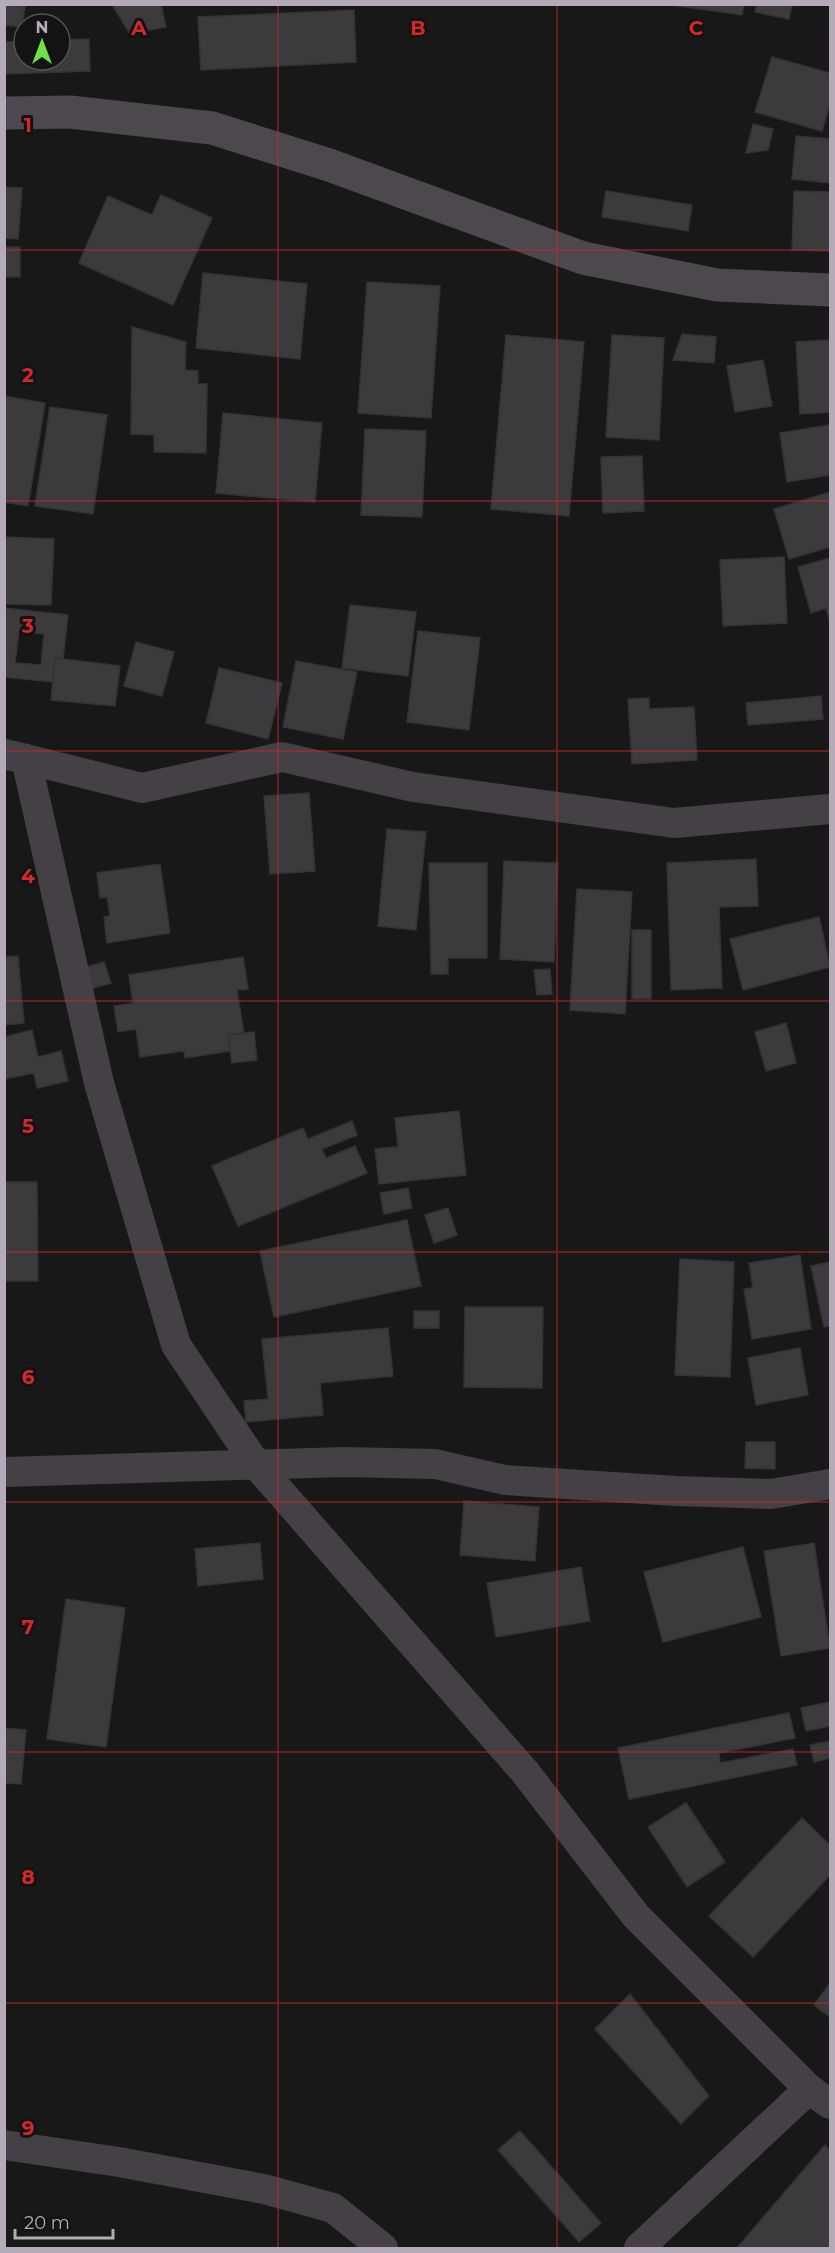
<svg xmlns="http://www.w3.org/2000/svg" width="835" height="2253" viewBox="0 0 835 2253" font-family="Montserrat,sans-serif">
<style>
.building{fill:#3d3a3e;stroke:#353235;stroke-width:1.5;fill-rule:evenodd}
.lines{fill:none;stroke-linecap:round;stroke-linejoin:round}
.street{stroke:#444045;stroke-width:30}
.secondary{stroke:#4d474e;stroke-width:33}
.grid{fill:none;stroke:#d62828;stroke-width:1.5;stroke-opacity:0.55}
.grid-label{font-size:20px;text-anchor:middle;font-weight:bold;fill:#d62828;stroke:#141314;stroke-width:6;stroke-linejoin:round;paint-order:stroke}
</style>
<rect width="100%" height="100%" fill="#191819"/>
<!-- building -->
<g class="building">
<polygon points="121,4 161,4 166,27 130,34 113,6"/>
<polygon points="665,4 744,4 742,15"/>
<polygon points="757,4 792,4 789,19 755,12"/>
<polygon points="4,5 25,7 22,27 4,25"/>
<polygon points="354,10 356,62 201,70 198,17"/>
<polygon points="89,39 90,71 4,74 4,42 24,41 24,60 60,60 60,40"/>
<polygon points="772,57 830,73 830,104 822,131 755,112"/>
<polygon points="753,124 773,129 768,150 746,153"/>
<polygon points="796,136 830,139 830,183 792,179"/>
<polygon points="4,187 22,188 18,239 4,238"/>
<polygon points="606,191 692,205 688,231 602,217"/>
<polygon points="794,191 830,192 830,251 792,250"/>
<polygon points="161,195 212,218 173,305 79,263 108,196 152,215"/>
<rect x="4" y="247" width="16" height="30"/>
<polygon points="203,273 307,284 300,359 196,348"/>
<polygon points="367,282 440,286 431,418 358,413"/>
<polygon points="132,327 186,342 185,370 198,371 198,384 207,384 206,453 154,452 154,435 131,434"/>
<polygon points="682,334 716,337 714,363 673,360"/>
<polygon points="506,335 584,342 569,516 491,509"/>
<polygon points="612,335 664,338 659,440 606,437"/>
<polygon points="830,340 830,412 800,414 796,342"/>
<polygon points="763,360 772,406 735,412 727,366"/>
<polygon points="4,396 45,403 28,506 4,502"/>
<polygon points="50,407 107,415 93,514 35,506"/>
<polygon points="223,413 322,423 315,502 216,493"/>
<polygon points="830,425 830,475 787,482 780,433"/>
<polygon points="365,429 426,431 422,517 361,515"/>
<polygon points="642,456 644,511 603,513 601,457"/>
<polygon points="830,492 830,547 789,559 774,509"/>
<polygon points="4,537 54,539 51,605 4,604"/>
<polygon points="784,557 787,623 723,626 720,560"/>
<polygon points="830,558 830,623 826,608 811,613 798,567"/>
<polygon points="350,605 416,612 408,676 342,668"/>
<path d="M4 608 68 615 63 659 55 658 53 682 4 677ZM19 631 44 634 41 665 15 663Z"/>
<polygon points="418,631 480,638 469,730 407,722"/>
<polygon points="136,642 174,652 162,696 124,686"/>
<polygon points="55,658 120,666 115,706 51,700"/>
<polygon points="296,661 357,672 343,739 283,727"/>
<polygon points="219,668 282,683 268,739 206,723"/>
<polygon points="821,696 823,719 748,725 746,703"/>
<polygon points="649,698 649,709 694,707 697,760 632,764 628,699"/>
<polygon points="309,793 315,871 270,874 264,796"/>
<polygon points="387,829 426,832 416,930 378,926"/>
<polygon points="756,859 758,906 719,907 722,988 671,990 667,863"/>
<polygon points="504,861 558,863 554,962 500,959"/>
<polygon points="429,863 487,863 487,958 448,958 448,974 431,974"/>
<polygon points="160,864 170,933 107,943 104,917 110,916 107,897 100,898 97,873"/>
<polygon points="577,889 632,892 625,1014 570,1010"/>
<polygon points="819,917 830,967 743,990 730,939"/>
<rect x="632" y="930" width="19" height="69"/>
<polygon points="18,956 24,1023 4,1025 4,957"/>
<polygon points="243,957 248,989 237,990 244,1033 228,1035 230,1051 185,1058 184,1051 140,1057 136,1029 118,1032 114,1006 133,1003 129,975"/>
<polygon points="104,962 111,983 90,989 83,968"/>
<polygon points="550,969 552,994 537,995 534,970"/>
<polygon points="786,1023 796,1063 766,1071 755,1032"/>
<polygon points="32,1030 38,1057 61,1051 68,1081 37,1088 34,1073 4,1079 4,1037"/>
<polygon points="254,1032 257,1060 232,1063 228,1035"/>
<polygon points="459,1111 466,1175 379,1184 375,1149 398,1147 395,1118"/>
<polygon points="352,1121 357,1135 322,1149 326,1158 355,1146 367,1173 238,1226 212,1166 303,1128 308,1139"/>
<polygon points="4,1174 5,1182 37,1182 38,1281 4,1281"/>
<polygon points="408,1188 412,1208 384,1214 380,1193"/>
<polygon points="448,1208 457,1235 434,1243 425,1215"/>
<polygon points="407,1220 421,1286 274,1317 260,1251"/>
<polygon points="800,1255 811,1329 752,1339 744,1289 753,1288 749,1263"/>
<polygon points="680,1259 734,1262 730,1377 675,1375"/>
<polygon points="830,1262 830,1326 824,1327 811,1266"/>
<polygon points="465,1307 543,1307 542,1388 464,1387"/>
<rect x="414" y="1311" width="25" height="17"/>
<polygon points="388,1328 393,1376 320,1383 323,1415 246,1422 244,1401 268,1399 262,1339"/>
<polygon points="800,1348 808,1395 756,1405 748,1358"/>
<polygon points="746,1442 775,1442 775,1469 745,1468"/>
<polygon points="464,1501 539,1507 535,1561 460,1555"/>
<polygon points="260,1543 263,1579 198,1586 195,1549"/>
<polygon points="814,1543 830,1648 781,1656 764,1551"/>
<polygon points="743,1547 761,1617 663,1642 644,1572"/>
<polygon points="581,1567 590,1621 496,1637 487,1583"/>
<polygon points="66,1599 125,1608 106,1747 47,1739"/>
<polygon points="830,1702 830,1726 806,1731 801,1708"/>
<polygon points="789,1713 795,1738 719,1753 720,1763 793,1749 797,1765 629,1799 618,1748"/>
<polygon points="4,1728 26,1730 21,1784 4,1783"/>
<polygon points="830,1741 830,1758 814,1762 810,1745"/>
<polygon points="686,1803 725,1862 687,1887 648,1827"/>
<polygon points="802,1818 830,1845 830,1875 753,1957 709,1916"/>
<polygon points="830,1983 830,2017 814,2005"/>
<polygon points="630,1994 709,2096 681,2124 595,2029"/>
<polygon points="520,2131 601,2223 579,2242 498,2150"/>
<polygon points="825,2145 830,2150 830,2248 737,2248"/>
</g>
<g class="lines">
<!-- street -->
<g class="street">
<polyline points="4,754 26,759 99,1083 176,1345 255,1463 525,1772 636,1916 809,2089 830,2104"/>
<polyline points="26,759 142,788 282,757 413,787 674,823 830,809"/>
<polyline points="4,1472 344,1462 435,1464 505,1480 676,1491 771,1494 830,1484"/>
<polyline points="4,2145 119,2162 264,2189 333,2208 383,2248"/>
<polyline points="639,2248 809,2089"/>
</g>
<!-- secondary -->
<polyline class="secondary" points="4,113 70,112 212,128 329,165 583,258 717,285 830,290"/>
</g>
<!-- grid -->
<path class="grid" d="M278 4V2248M557 4V2248M4 250H830M4 501H830M4 751H830M4 1001H830M4 1252H830M4 1502H830M4 1752H830M4 2003H830"/>
<g class="grid-label">
<text x="139" y="35">A</text>
<text x="418" y="35">B</text>
<text x="696" y="35">C</text>
<text x="28" y="132">1</text>
<text x="28" y="382">2</text>
<text x="28" y="633">3</text>
<text x="28" y="883">4</text>
<text x="28" y="1133">5</text>
<text x="28" y="1384">6</text>
<text x="28" y="1634">7</text>
<text x="28" y="1884">8</text>
<text x="28" y="2135">9</text>
</g>
<!-- border -->
<rect width="835" height="2253" fill="none" stroke="#b5abb8" stroke-width="12"/>
<!-- north arrow -->
<g transform="translate(42 42)"><circle r="28" fill="#141314" stroke="#545056" stroke-width="1.5"/>
<path d="M0-4.5L10 22L0 15L-10 22Z" fill="#70e049"/>
<text y="-9" font-size="16" font-weight="bold" text-anchor="middle" fill="#b5abb8">N</text>
</g>
<!-- scale -->
<path d="M15 2229v9h98v-9" fill="none" stroke="#b5abb8" stroke-width="3"/>
<text x="24" y="2229" font-size="18" fill="#b5abb8" stroke="#141314" stroke-width="4.5" paint-order="stroke">20 m</text>
</svg>
